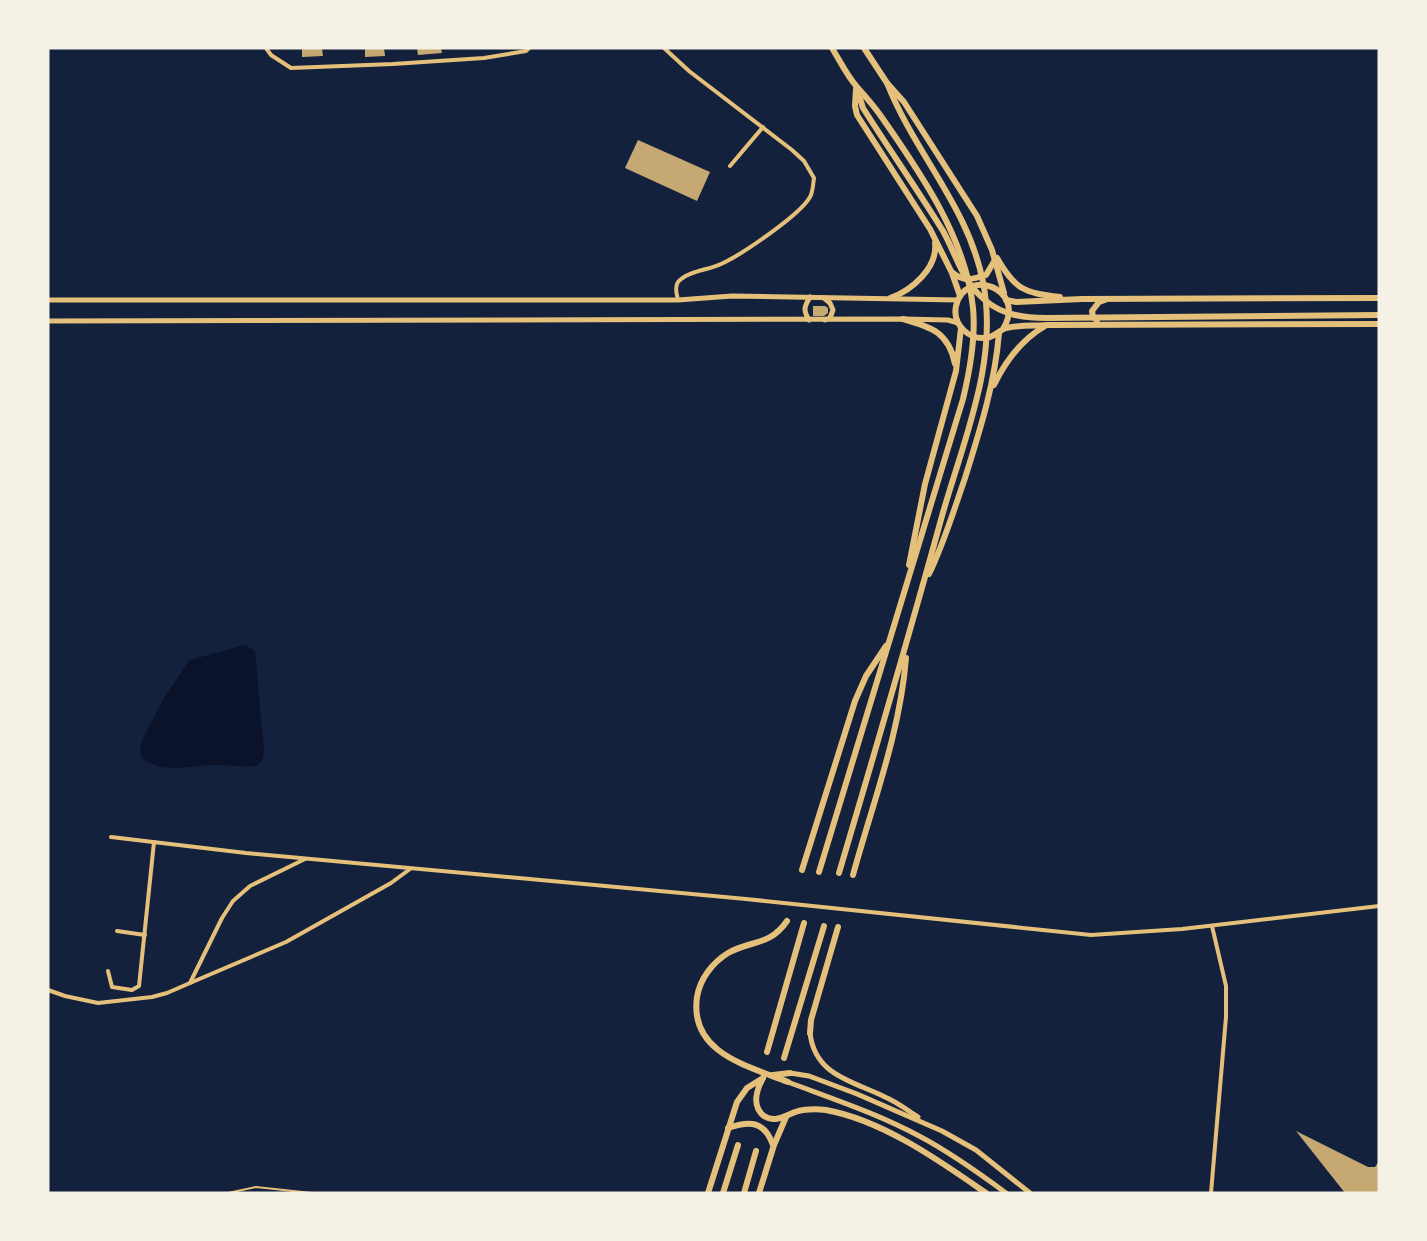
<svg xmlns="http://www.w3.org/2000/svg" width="1427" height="1241" viewBox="0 0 1427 1241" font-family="Poppins,sans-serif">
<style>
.water{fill:#0b132b}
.building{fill:#c6a872}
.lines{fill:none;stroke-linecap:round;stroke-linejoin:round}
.service{stroke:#e5c07b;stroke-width:2}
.minor{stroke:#e5c07b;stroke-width:4}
.secondary{stroke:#e5c07b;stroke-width:5}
.primary{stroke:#e5c07b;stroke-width:6}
</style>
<rect width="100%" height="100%" fill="#14213d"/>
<!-- water -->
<path class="water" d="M245 645 255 651 264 751 262 761 258 765C245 768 229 765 215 765 191 765 163 775 142 758L140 751 142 740 165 696 190 660Z"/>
<!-- building -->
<g class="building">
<polygon points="302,48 322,48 323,56 302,57"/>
<polygon points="365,48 384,48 385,56 365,57"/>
<polygon points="417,48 441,48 442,53 418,55"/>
<polygon points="638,140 710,172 697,201 625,168"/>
<polygon points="813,306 825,306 828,308 828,313 824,316 813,316"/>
<polygon points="1296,1131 1368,1167 1375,1167 1379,1161 1379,1193 1345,1193"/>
</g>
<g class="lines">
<!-- service -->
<polyline class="service" points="228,1193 256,1187 312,1193"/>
<!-- minor -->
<g class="minor">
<polyline points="266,48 271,55 291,68 393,64 484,58 526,51 529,48"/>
<path d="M664 48 689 71 792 150 804 161 814 178C813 184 813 192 810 197 800 215 741 255 721 264 709 270 687 271 678 282 674 287 677 295 678 300"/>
<polyline points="730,166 763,127"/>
<polyline points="111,837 246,853 746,899 1091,935 1182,929 1379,906"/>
<polyline points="117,931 145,935"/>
<polyline points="108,971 112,987 132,990 139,986 154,842"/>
<polyline points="190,983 286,942 391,883 410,869"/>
<polyline points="48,990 65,996 98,1003 152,997 167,993 190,983 222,918 233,901 250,886 305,859"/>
<polyline points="1211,1193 1226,1017 1226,986 1212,926"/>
</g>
<!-- secondary -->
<g class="secondary">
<polyline points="824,298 830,303 833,310 830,318 825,320"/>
<polyline points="48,300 678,300 732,296 958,300"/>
<path d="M809 320C803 310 804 307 810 297"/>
<polyline points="48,321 903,319 948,320 958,323"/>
<path d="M810 1033C815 1076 853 1081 885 1097 897 1102 907 1110 918 1117"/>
<polyline points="790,1073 809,1076 857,1094 942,1131 976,1150 1030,1193"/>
<path d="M788 1082C833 1099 879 1114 921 1137 951 1153 979 1173 1006 1193"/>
</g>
<!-- primary -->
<g class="primary">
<polyline points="864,48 887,83 904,102 977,216 992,250 1004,293"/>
<polyline points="856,89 855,106 857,115 930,229 952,273 960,296"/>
<path d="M857 89 863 108C889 149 917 189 943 231 957 256 962 282 986 301 1003 315 1024 318 1046 318L1379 315"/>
<path d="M997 258C1015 290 1025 293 1060 297"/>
<path d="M953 273C963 282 974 279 986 275L995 260"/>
<path d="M890 298C911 291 938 268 935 243"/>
<polyline points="1006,300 1016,302 1082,299 1379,298"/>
<path d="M903 319C932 327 949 333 955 364"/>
<polyline points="1097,320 1093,317 1092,311 1099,302 1105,300"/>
<path d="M1003 329C1028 288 965 266 956 306 952 326 971 342 990 337 996 335 1000 330 1006 328 1019 325 1034 326 1047 325L1379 324"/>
<path d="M994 385C1006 360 1021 340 1045 326"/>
<polyline points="909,565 925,484 956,371 961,328"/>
<path d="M929 574C944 543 954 510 965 478 980 430 995 383 999 333"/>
<polyline points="802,870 855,701 866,676 886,646"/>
<path d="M819 872 963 399C970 370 976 338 973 308 966 239 922 175 883 119 875 107 866 97 857 87 847 76 840 61 832 48"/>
<path d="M839 873C874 755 909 636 942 516 963 441 999 361 983 282 968 206 915 154 887 83"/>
<path d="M853 875C873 802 900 733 906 658"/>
<path d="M787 921C770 946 751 940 728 953 712 963 700 979 697 997 689 1053 748 1066 788 1082"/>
<polyline points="810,1033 811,1020 838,927"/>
<polyline points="767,1052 804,923"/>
<polyline points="784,1058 824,926"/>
<polyline points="773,1075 790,1073"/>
<path d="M763 1078C757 1089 751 1106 764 1116 778 1125 790 1111 803 1110 811 1109 819 1109 826 1110 882 1120 940 1161 986 1193"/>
<path d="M728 1128C749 1121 764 1120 773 1145"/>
<polyline points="708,1193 737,1102 747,1088 763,1078"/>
<polyline points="723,1193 738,1145"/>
<polyline points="744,1193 756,1151"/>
<polyline points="759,1193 774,1145 786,1117"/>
</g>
</g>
<!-- border -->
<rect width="1427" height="1241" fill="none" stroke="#f6f1e7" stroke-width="99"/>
</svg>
